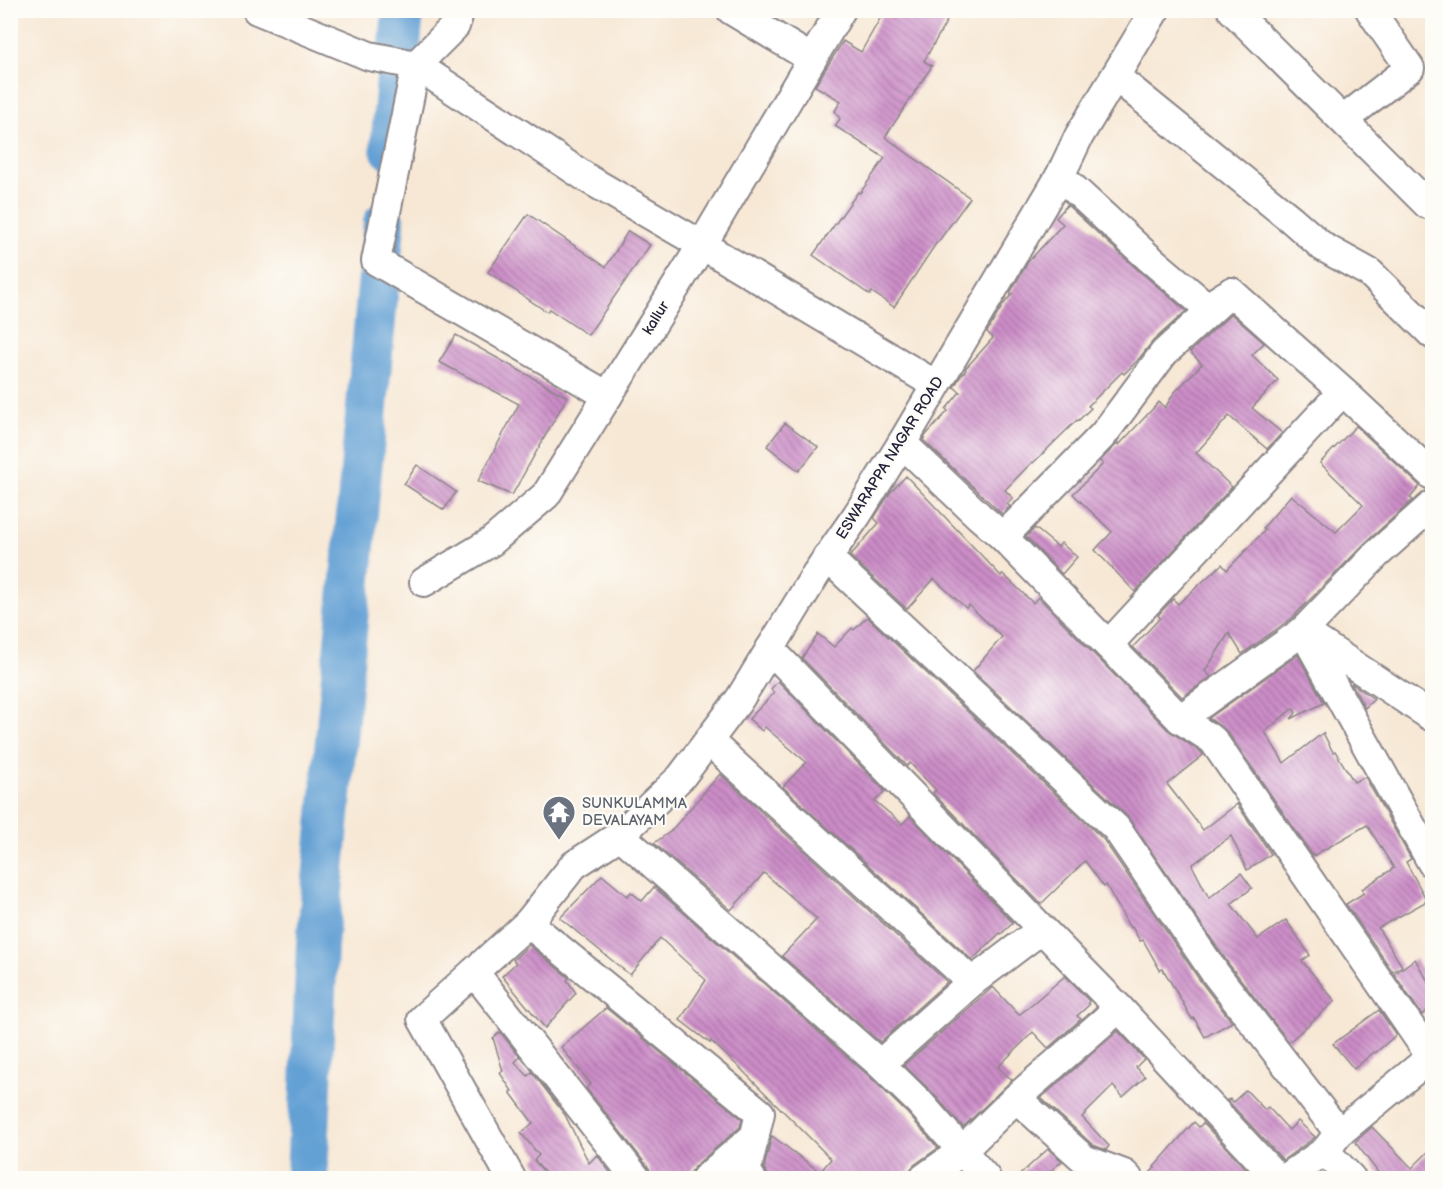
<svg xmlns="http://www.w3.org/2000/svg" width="1443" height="1189" viewBox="0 0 1443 1189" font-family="'Balsamiq Sans',sans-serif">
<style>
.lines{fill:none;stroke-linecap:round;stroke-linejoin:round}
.river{stroke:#63a0d4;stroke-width:42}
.building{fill:url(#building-back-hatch)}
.minor-casing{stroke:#8c8588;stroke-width:32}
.minor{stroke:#fff;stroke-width:28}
.labels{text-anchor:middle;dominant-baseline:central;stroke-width:4.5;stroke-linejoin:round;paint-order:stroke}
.street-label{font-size:15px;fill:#22223b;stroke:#fdfcf7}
.worship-label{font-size:15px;fill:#5b616d;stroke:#fdfcf7;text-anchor:start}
</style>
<defs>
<pattern id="building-back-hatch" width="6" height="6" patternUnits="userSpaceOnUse" patternTransform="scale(1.5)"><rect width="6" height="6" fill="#cc8dc7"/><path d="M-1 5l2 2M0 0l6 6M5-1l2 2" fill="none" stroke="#a573a3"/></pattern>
</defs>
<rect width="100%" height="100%" fill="#fdfcf7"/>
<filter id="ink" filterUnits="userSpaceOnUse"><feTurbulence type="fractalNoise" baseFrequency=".0167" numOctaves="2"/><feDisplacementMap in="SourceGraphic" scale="12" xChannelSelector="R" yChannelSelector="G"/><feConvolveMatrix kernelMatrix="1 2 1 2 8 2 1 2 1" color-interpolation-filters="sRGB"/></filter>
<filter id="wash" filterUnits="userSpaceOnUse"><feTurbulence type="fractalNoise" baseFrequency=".008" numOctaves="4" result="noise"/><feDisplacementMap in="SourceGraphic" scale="24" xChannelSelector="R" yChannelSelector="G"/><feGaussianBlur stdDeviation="1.35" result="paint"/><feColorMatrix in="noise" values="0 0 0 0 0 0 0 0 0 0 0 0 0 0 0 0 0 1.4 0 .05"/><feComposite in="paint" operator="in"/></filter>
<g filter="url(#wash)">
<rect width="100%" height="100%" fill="#f7e8d5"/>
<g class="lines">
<!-- river -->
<g class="river">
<polyline points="391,149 403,10"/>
<polyline points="307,1178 317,945 384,223"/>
</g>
</g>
<g id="blocks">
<!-- building -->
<g class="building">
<polygon points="885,10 953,10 924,61 932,66 885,137 970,198 938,242 937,242 894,307 872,292 870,295 813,255 858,192 860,193 885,158 835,126 840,119 835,111 841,101 815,86 843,41 861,52"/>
<polygon points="1067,205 1137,269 1186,311 1153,341 1137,361 1124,374 1122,372 1088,406 1091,408 1078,421 1077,420 1033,463 1032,462 1005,490 1013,498 1007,504 1010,506 1002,514 923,440 926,435 948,411 946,409 960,392 954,387 960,377 966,370 965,369 993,338 987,332 1003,305 1012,294 1010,293 1028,262 1063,224 1056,218"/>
<polygon points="528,214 606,267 628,231 650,245 588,335 549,309 547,312 488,272"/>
<polygon points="1231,314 1264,343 1252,355 1278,380 1252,408 1282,433 1267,449 1229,416 1196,453 1232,487 1135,592 1095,550 1112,532 1073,494 1103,464 1100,461 1118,443 1119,445 1159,402 1165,408 1174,393 1202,364 1190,352"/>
<polygon points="456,335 567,397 512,495 478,481 519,404 439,362"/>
<polygon points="785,423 818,447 799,471 767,446"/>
<polygon points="1356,426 1420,486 1410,498 1413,500 1365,543 1292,618 1242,654 1229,633 1205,671 1211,677 1182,697 1133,647 1160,618 1158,615 1173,599 1178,604 1222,564 1227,570 1265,530 1263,528 1291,495 1336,532 1363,505 1320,463"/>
<polygon points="417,465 456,492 444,510 404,484"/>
<polygon points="906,476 1001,576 1003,574 1033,603 1038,597 1168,730 1201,752 1203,755 1167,784 1203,830 1237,804 1271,854 1247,870 1231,836 1192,865 1209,898 1241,873 1252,888 1231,904 1258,939 1286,920 1310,955 1302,961 1335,1001 1289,1042 1228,963 1127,816 973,671 1002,637 969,605 966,608 934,579 907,609 850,556 879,523 874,518 890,493"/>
<polygon points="1035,528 1058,547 1061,543 1077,557 1062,574 1026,537"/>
<polygon points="867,617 1103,839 1201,982 1232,1022 1205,1037 1194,1018 1192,1019 1163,969 1160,970 1143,940 1140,941 1132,927 1130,928 1106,885 1104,887 1085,861 1041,904 933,793 936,790 910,763 907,766 802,658 818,634 834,647 852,628 854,630"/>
<polygon points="1298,655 1324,703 1291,719 1296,713 1293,708 1265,732 1284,763 1323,733 1333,752 1335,751 1354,782 1365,777 1411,859 1406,862 1427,901 1378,928 1402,966 1393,972 1346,904 1364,893 1362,889 1394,868 1367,825 1313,856 1227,731 1209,718"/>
<polygon points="778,681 885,791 875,801 902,824 910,816 1013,923 1001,934 1000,933 972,960 783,787 806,762 765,727 762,731 749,719 774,693 771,689"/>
<polygon points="1351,683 1374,699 1365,708"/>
<polygon points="720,774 947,982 880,1042 782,956 817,919 764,873 731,910 654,843 670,832"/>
<polygon points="602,875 627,896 631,892 642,901 654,887 869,1076 907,1113 938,1148 914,1165 909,1171 908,1179 767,1179 767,1173 764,1168 772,1136 820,1172 831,1159 740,1068 711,1041 710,1043 680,1020 706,980 660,938 630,975 560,918"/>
<polygon points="529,945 569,978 567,980 576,993 545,1028 502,976 516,963 513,960"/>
<polygon points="1415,959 1432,988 1432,1007 1422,1015 1394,974"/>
<polygon points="1065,976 1089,1001 1088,1003 1089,1005 1077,1016 1081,1019 1048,1048 1033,1032 998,1067 1012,1080 963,1127 931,1091 904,1065 993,987 1019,1015"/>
<polygon points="606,1008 742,1119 740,1127 695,1166 691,1172 690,1179 652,1179 649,1168 586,1088 591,1084 561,1047"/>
<polygon points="1379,1010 1396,1035 1375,1053 1374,1052 1354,1069 1333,1044"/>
<polygon points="1118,1031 1144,1059 1136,1067 1145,1077 1123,1097 1113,1086 1082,1117 1109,1146 1106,1150 1093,1145 1041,1098"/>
<polygon points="500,1032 520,1057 515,1062 528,1076 532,1072 565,1115 589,1163 597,1155 615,1179 550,1179 534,1160 539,1155 521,1133 533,1123 510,1092 512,1091 500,1073 503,1071 493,1038"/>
<polygon points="1246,1090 1265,1110 1268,1107 1289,1130 1298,1121 1315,1137 1283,1160 1227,1100 1230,1099 1233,1102"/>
<polygon points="1194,1122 1199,1127 1203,1123 1255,1179 1144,1179 1155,1168 1154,1167"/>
<polygon points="1372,1127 1412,1168 1432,1148 1432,1179 1383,1179 1355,1142"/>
<polygon points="1048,1149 1062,1161 1056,1166 1043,1179 1015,1179"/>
</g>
</g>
</g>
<g filter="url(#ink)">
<use href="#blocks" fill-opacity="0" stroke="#8c8588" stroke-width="1.5"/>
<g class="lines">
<!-- minor casing -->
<g class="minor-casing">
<g id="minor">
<polyline points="257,10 369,56 416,65 590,180 702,245 936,385"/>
<polyline points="460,10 455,26 416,65 376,261 608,396"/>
<polyline points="731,10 812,59"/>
<polyline points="1232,10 1427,204 1432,200"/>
<polyline points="1116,77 1291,219 1323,247 1370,273 1432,334"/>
<polyline points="1343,120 1410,68 1370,10"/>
<polyline points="1060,176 1148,257 1207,307 1226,295"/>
<polyline points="1231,292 1351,399 1432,475"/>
<polyline points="902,443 979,516 1003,537 1180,719 1213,740 1425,1048 1432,1047"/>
<polyline points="1003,537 1103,435 1164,353 1231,292"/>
<polyline points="827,557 1116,828 1215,973 1339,1133"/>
<polyline points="424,582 491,542 546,495 702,245 841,10"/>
<polyline points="1303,631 1432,863"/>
<polyline points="1307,634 1432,717"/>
<polyline points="1108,645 1342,392"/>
<polyline points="770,649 1042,929 972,982 880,1064"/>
<polyline points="1180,719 1303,631 1377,554 1432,505"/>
<polyline points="709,741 972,982"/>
<polyline points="620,835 880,1064 919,1102 986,1178"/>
<polyline points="528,923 574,865 620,835 681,777 739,700 816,574 857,515 902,443 1060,176 1079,136 1155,10"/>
<polyline points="474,972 636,1178"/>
<polyline points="1119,1008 1277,1178"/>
<polyline points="1016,1098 1084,1159 1124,1174 1128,1178"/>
<polyline points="1325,1151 1351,1178"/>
<polyline points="511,1178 422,1019 528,923 760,1113 746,1173 751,1178"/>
<polyline points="706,1178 755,1136"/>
<polyline points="924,1178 962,1151 1016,1098 1119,1008 1042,929"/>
<polyline points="1286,1178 1325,1151 1339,1133 1432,1056"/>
</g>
</g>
<!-- minor -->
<use href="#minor" class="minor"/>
</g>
</g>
<!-- icons -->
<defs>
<g id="temple-pin" transform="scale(1.725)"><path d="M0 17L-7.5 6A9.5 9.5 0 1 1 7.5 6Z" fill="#6b7280" stroke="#fdfcf7"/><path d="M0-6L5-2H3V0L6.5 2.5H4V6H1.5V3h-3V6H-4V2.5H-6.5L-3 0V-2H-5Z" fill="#fff"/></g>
</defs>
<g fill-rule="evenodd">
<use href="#temple-pin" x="559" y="812"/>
</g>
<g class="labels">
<!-- street labels -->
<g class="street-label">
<text transform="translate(656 318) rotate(-58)">kallur</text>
<text transform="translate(890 458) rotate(-58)">ESWARAPPA NAGAR ROAD</text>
</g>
<!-- worship labels -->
<g class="worship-label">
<text x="582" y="803">SUNKULAMMA<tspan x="582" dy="17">DEVALAYAM</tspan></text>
</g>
</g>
<!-- margin -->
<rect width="1443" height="1189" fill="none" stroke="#fdfcf7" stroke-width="36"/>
</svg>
